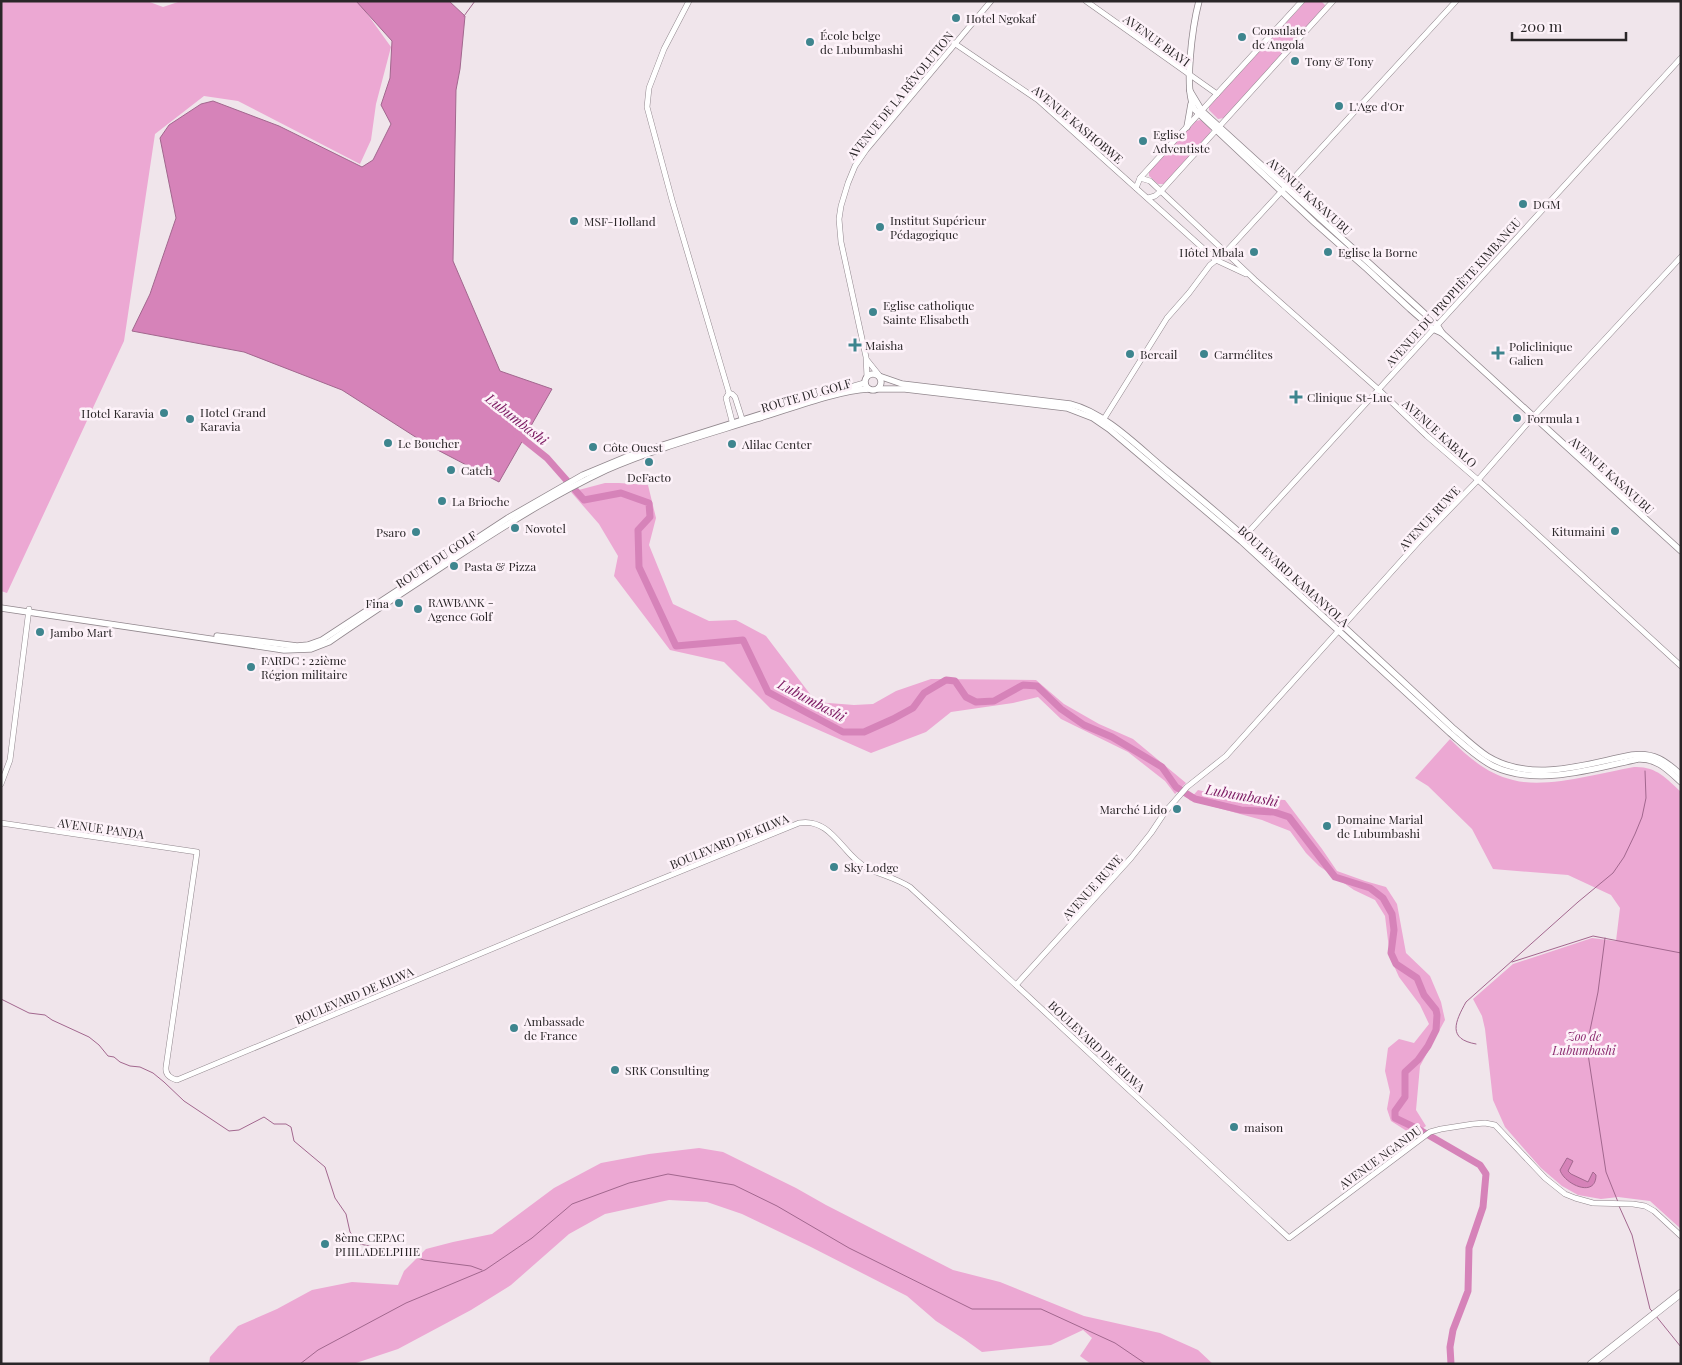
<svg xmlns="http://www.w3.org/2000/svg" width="1682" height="1365" viewBox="0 0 1682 1365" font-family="'Playfair Display',serif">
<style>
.green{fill:#eca8d3}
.water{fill:#d683b9;stroke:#a2678e}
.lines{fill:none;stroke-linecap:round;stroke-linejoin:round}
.stream{stroke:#a2678e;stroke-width:1}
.river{stroke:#d683b9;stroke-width:7}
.tertiary-casing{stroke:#91878d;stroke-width:6}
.secondary-casing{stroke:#91878d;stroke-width:7}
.trunk-casing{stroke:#91878d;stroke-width:8}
.tertiary{stroke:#fff;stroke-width:5}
.secondary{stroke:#fff;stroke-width:5.5}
.trunk{stroke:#fff;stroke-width:7}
.poi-dot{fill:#3e858e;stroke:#fdf2f9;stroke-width:2}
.labels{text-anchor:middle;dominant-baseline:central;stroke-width:5;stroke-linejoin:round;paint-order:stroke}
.poi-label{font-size:12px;fill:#2a2628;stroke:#fdf2f9;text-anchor:start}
.street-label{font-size:12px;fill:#2a2628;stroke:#fdf2f9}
.park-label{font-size:12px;font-style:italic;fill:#8b2a6f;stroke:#fdf2f9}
.water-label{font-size:14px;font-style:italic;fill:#7c1a62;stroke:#fdf2f9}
</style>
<rect width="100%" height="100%" fill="#f0e5eb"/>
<!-- green -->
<g class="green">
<polygon points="1,1 147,1 163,7 181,1 358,1 391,47 376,104 371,140 360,164 238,101 204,96 155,134 124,341 7,593 1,591"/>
<polygon points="1306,1 1321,1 1325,5 1324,9 1224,118 1218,119 1209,110 1209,106"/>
<polygon points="1201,120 1211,129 1210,134 1164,184 1158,184 1149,176 1149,171 1195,121"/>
<polygon points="605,483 619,483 648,485 656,518 649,545 673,604 709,621 736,620 766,636 816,702 854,705 873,704 896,691 931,679 1036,680 1064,704 1099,724 1133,739 1186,783 1175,794 1165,781 1128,752 1061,719 1038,697 1013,703 951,712 926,732 871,753 771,709 724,662 670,650 614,576 618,556 599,524 571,492"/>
<path d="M1450 739C1468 757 1487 774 1513 780 1546 789 1600 773 1634 767 1656 766 1666 778 1681 792V1229L1650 1201 1618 1197 1601 1199 1578 1195 1562 1186 1541 1168 1505 1127 1493 1100 1485 1029 1482 1016 1473 999 1513 964 1592 938 1616 941 1620 908 1611 895 1568 875 1493 869 1472 829 1428 786 1415 778Z"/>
<polygon points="1198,790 1246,801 1267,799 1285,800 1322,849 1337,871 1365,881 1386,887 1397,904 1406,953 1430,976 1441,1002 1445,1020 1420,1066 1416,1110 1426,1126 1413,1135 1391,1121 1387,1109 1390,1092 1385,1071 1388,1048 1399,1039 1414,1043 1429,1024 1420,1005 1399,977 1390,957 1385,916 1375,900 1354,890 1319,866 1306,853 1290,831 1262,820 1189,800"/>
<polygon points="699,1148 723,1152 796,1188 826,1205 953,1270 1000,1282 1084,1316 1160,1333 1198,1350 1213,1364 1091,1364 1080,1356 1092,1338 1083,1330 1051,1345 982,1352 964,1339 936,1321 907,1296 809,1246 742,1214 707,1202 669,1200 605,1214 569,1234 511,1285 471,1310 398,1349 353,1364 209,1364 210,1357 238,1326 277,1309 312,1290 352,1282 398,1285 404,1271 426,1249 453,1242 492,1234 554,1188 601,1163 649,1154"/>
</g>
<!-- water -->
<g class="water">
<polygon points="356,1 449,1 465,16 460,69 456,90 453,261 500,371 552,389 499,482 428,445 342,390 244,352 132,331 150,294 176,218 160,138 169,125 201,104 213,101 279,126 362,167 373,160 391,124 381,105 390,78 392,41"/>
<path d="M1567 1158 1573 1161 1568 1171 1571 1174 1588 1182 1593 1172 1596 1175C1596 1199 1564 1184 1560 1170Z"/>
</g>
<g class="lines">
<!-- stream -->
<g class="stream">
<polyline points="464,16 475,1"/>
<polyline points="1605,938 1598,992 1589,1035 1588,1054 1606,1172 1618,1202"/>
<polyline points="1512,962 1593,936 1681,953"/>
<polyline points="1,999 29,1013 45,1015 52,1020 89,1037 99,1045 108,1056 114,1057 120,1062 130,1066 140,1067 153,1073 164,1082 184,1101 229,1131 239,1130 264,1117 274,1124 286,1124 291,1127 294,1141 325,1167 335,1198 346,1214 350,1232 360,1244 401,1253 424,1260 471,1266 482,1270"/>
<path d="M1476 1044C1447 1039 1455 1022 1466 1002L1578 902 1613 873 1624 857 1635 834 1642 817 1646 798 1645 771"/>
<polyline points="1619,1206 1632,1235 1650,1309 1652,1311"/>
<polyline points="1656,1316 1681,1347"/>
<polyline points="300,1364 318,1350 406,1303 485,1270 532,1238 572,1204 629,1183 668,1174 734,1185 777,1206 849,1248 972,1309 1041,1309 1115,1343 1146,1364"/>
</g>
<!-- river -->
<polyline class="river" points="517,434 547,458 584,500 621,493 649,503 650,517 638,530 639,567 676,646 743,640 768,692 843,732 864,732 893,719 913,708 924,693 946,680 955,681 966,697 976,702 994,701 1023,685 1037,686 1061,709 1084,725 1112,737 1162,767 1176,787 1195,799 1241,810 1274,812 1289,817 1335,877 1370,888 1383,898 1392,914 1394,930 1391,953 1396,964 1417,978 1424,995 1436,1010 1437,1015 1436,1030 1428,1046 1418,1060 1405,1072 1405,1097 1395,1111 1395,1118 1418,1129 1480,1165 1486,1174 1483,1207 1469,1248 1468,1291 1453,1330 1450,1347 1451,1364"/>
<!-- tertiary casing -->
<g class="tertiary-casing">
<g id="tertiary">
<polyline points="689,1 664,49 649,88 647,107 672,200 729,393 726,398 733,425"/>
<polyline points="1086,1 1217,94"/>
<polyline points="954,43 1038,100 1216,260 1246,274"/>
<polyline points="1140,178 1150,181 1255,280 1378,389 1427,436 1478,480 1681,666"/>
<polyline points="1136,188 1140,178 1302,1"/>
<polyline points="1148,198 1155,196 1161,191 1333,1"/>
<polyline points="867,360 879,375"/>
<polyline points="867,377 866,357 841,242 839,219 841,206 848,183 855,166 866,150 991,1"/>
<polyline points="729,393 732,394 735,397 743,422"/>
<polyline points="1102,422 1167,318 1189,293 1210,265 1224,254 1456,1"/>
<polyline points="1243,538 1681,58"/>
<polyline points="1,784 10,760 29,609"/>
<path d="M1 823 197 852 166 1067C165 1074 170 1078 177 1080L568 917 799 823C832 817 843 856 867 868 881 875 896 878 910 887L1289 1238 1430 1132 1441 1129 1473 1124 1485 1123 1495 1125 1545 1178 1565 1194 1575 1198 1593 1203 1633 1204 1645 1206 1654 1211 1681 1236"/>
<polyline points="1016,985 1131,858 1151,833 1165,812 1187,787 1226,756 1420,540 1478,480 1533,417 1681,257"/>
</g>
</g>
<!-- secondary casing -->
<g class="secondary-casing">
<g id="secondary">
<path d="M1199 1C1193 24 1183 91 1195 110L1315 223 1367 269 1410 309 1433 329 1442 333"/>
<path d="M1190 91 1202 111C1280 182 1359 253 1437 325L1442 333 1681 551"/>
<polyline points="1187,127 1191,104"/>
<circle cx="873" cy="382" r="8"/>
<path d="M879 376 902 384 1070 404C1106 413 1138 447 1166 470 1266 552 1359 641 1454 729 1465 738 1475 748 1487 756 1533 784 1584 764 1632 755 1654 752 1666 761 1681 775"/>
<path d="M878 389H905L1067 408 1093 418 1109 429 1241 541 1450 733C1464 745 1477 758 1493 766 1537 787 1593 769 1638 759 1657 758 1668 770 1681 782"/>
<polyline points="834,392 865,383"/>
<path d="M1 608 284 650 311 649 329 642C371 613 413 586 455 558 504 526 553 495 606 470 654 449 705 435 756 419 790 409 835 391 869 389"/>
<polyline points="217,636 297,646 308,645 322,640 508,518 583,475 631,455 784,407"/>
</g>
</g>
<!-- trunk casing -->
<g class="trunk-casing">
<polyline id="trunk" points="1591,1364 1681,1293"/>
</g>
<!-- tertiary -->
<use href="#tertiary" class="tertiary"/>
<!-- secondary -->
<use href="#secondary" class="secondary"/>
<!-- trunk -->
<use href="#trunk" class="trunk"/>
</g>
<!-- markers -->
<g class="poi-dot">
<circle cx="956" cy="18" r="5"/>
<circle cx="1242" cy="37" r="5"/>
<circle cx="810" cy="42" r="5"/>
<circle cx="1295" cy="61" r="5"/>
<circle cx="1339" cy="106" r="5"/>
<circle cx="1143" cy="141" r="5"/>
<circle cx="1523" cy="204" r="5"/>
<circle cx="574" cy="221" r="5"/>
<circle cx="880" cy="227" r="5"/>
<circle cx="1254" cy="252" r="5"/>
<circle cx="1328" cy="252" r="5"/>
<circle cx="873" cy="312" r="5"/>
<path d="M852.5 337.5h5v5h5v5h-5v5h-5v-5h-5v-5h5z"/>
<path d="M1495.5 345.5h5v5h5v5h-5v5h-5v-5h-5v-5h5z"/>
<circle cx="1130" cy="354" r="5"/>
<circle cx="1204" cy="354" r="5"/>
<path d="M1293.5 389.5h5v5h5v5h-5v5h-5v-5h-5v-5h5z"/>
<circle cx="164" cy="413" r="5"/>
<circle cx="1517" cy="418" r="5"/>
<circle cx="190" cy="419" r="5"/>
<circle cx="388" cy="443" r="5"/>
<circle cx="732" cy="444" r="5"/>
<circle cx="593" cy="447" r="5"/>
<circle cx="649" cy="462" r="5"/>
<circle cx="451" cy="470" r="5"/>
<circle cx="442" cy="501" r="5"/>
<circle cx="515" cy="528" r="5"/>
<circle cx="1615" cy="531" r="5"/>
<circle cx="416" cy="532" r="5"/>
<circle cx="454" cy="566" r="5"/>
<circle cx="399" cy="603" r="5"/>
<circle cx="418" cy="609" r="5"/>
<circle cx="40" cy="632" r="5"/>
<circle cx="251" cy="667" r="5"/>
<circle cx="1177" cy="809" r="5"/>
<circle cx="1327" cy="826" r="5"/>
<circle cx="834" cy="867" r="5"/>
<circle cx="514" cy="1028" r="5"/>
<circle cx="615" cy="1070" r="5"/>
<circle cx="1234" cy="1127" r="5"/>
<circle cx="325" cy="1244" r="5"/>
</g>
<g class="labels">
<!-- poi labels -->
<g class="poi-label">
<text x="966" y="18">Hotel Ngokaf</text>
<text x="1252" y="30">Consulate<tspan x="1252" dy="14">de Angola</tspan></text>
<text x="820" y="35">École belge<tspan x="820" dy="14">de Lubumbashi</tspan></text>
<text x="1305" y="61">Tony &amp; Tony</text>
<text x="1349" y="106">L'Age d'Or</text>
<text x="1153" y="134">Eglise<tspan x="1153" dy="14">Adventiste</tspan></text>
<text x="1533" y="204">DGM</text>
<text x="890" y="220">Institut Supérieur<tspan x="890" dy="14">Pédagogique</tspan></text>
<text x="584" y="221">MSF-Holland</text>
<text x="1244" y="252" text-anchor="end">Hôtel Mbala</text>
<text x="1338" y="252">Eglise la Borne</text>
<text x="883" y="305">Eglise catholique<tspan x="883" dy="14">Sainte Elisabeth</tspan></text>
<text x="865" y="345">Maisha</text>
<text x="1509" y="346">Policlinique<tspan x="1509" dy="14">Galien</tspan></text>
<text x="1140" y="354">Bercail</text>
<text x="1214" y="354">Carmélites</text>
<text x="1307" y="397">Clinique St-Luc</text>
<text x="200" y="412">Hotel Grand<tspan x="200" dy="14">Karavia</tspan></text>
<text x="154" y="413" text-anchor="end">Hotel Karavia</text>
<text x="1527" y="418">Formula 1</text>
<text x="398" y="443">Le Boucher</text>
<text x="742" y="444">Alilac Center</text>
<text x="603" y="447">Côte Ouest</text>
<text x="461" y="470">Catch</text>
<text x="649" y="477" text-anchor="middle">DeFacto</text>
<text x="452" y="501">La Brioche</text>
<text x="525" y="528">Novotel</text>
<text x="1605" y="531" text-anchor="end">Kitumaini</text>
<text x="406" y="532" text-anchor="end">Psaro</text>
<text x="464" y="566">Pasta &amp; Pizza</text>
<text x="428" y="602">RAWBANK -<tspan x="428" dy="14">Agence Golf</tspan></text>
<text x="389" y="603" text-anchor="end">Fina</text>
<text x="50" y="632">Jambo Mart</text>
<text x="261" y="660">FARDC : 22ième<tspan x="261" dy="14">Région militaire</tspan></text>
<text x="1167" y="809" text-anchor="end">Marché Lido</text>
<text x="1337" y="819">Domaine Marial<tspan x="1337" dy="14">de Lubumbashi</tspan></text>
<text x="844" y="867">Sky Lodge</text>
<text x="524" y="1021">Ambassade<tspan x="524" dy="14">de France</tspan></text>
<text x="625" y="1070">SRK Consulting</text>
<text x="1244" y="1127">maison</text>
<text x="335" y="1237">8ème CEPAC<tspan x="335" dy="14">PHILADELPHIE</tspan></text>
</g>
<!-- street labels -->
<g class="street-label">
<text transform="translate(1157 40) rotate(36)">AVENUE BIAYI</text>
<text transform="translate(900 95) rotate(-51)">AVENUE DE LA RÉVOLUTION</text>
<text transform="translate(1078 124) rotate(40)">AVENUE KASHOBWE</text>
<text transform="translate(1310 196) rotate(42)">AVENUE KASAVUBU</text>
<text transform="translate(1453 292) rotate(-48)">AVENUE DU PROPHÈTE KIMBANGU</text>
<text transform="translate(806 395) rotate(-16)">ROUTE DU GOLF</text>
<text transform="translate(1440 433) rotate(42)">AVENUE KABALO</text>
<text transform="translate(1612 475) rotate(42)">AVENUE KASAVUBU</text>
<text transform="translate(1429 518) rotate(-47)">AVENUE RUWE</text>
<text transform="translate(436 559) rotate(-33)">ROUTE DU GOLF</text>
<text transform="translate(1294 576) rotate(42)">BOULEVARD KAMANYOLA</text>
<text transform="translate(101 828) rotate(8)">AVENUE PANDA</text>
<text transform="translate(729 841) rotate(-22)">BOULEVARD DE KILWA</text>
<text transform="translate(1092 887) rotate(-48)">AVENUE RUWE</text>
<text transform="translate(354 995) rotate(-23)">BOULEVARD DE KILWA</text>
<text transform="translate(1097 1046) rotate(43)">BOULEVARD DE KILWA</text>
<text transform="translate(1380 1157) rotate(-36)">AVENUE NGANDU</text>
</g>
<!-- park labels -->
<g class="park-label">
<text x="1584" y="1036">Zoo de<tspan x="1584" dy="14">Lubumbashi</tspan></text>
</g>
<!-- water labels -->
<g class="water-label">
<text transform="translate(517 419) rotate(38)">Lubumbashi</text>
<text transform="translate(812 700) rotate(28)">Lubumbashi</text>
<text transform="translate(1242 795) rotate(10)">Lubumbashi</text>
</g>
</g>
<!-- border -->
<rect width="1682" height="1365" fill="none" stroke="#2a2628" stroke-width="5"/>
<!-- scale -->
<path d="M1512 32v8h114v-8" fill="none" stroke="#2a2628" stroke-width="2.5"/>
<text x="1520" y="32" font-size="15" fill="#2a2628" stroke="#fdf2f9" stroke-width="4" paint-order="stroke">200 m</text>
</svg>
